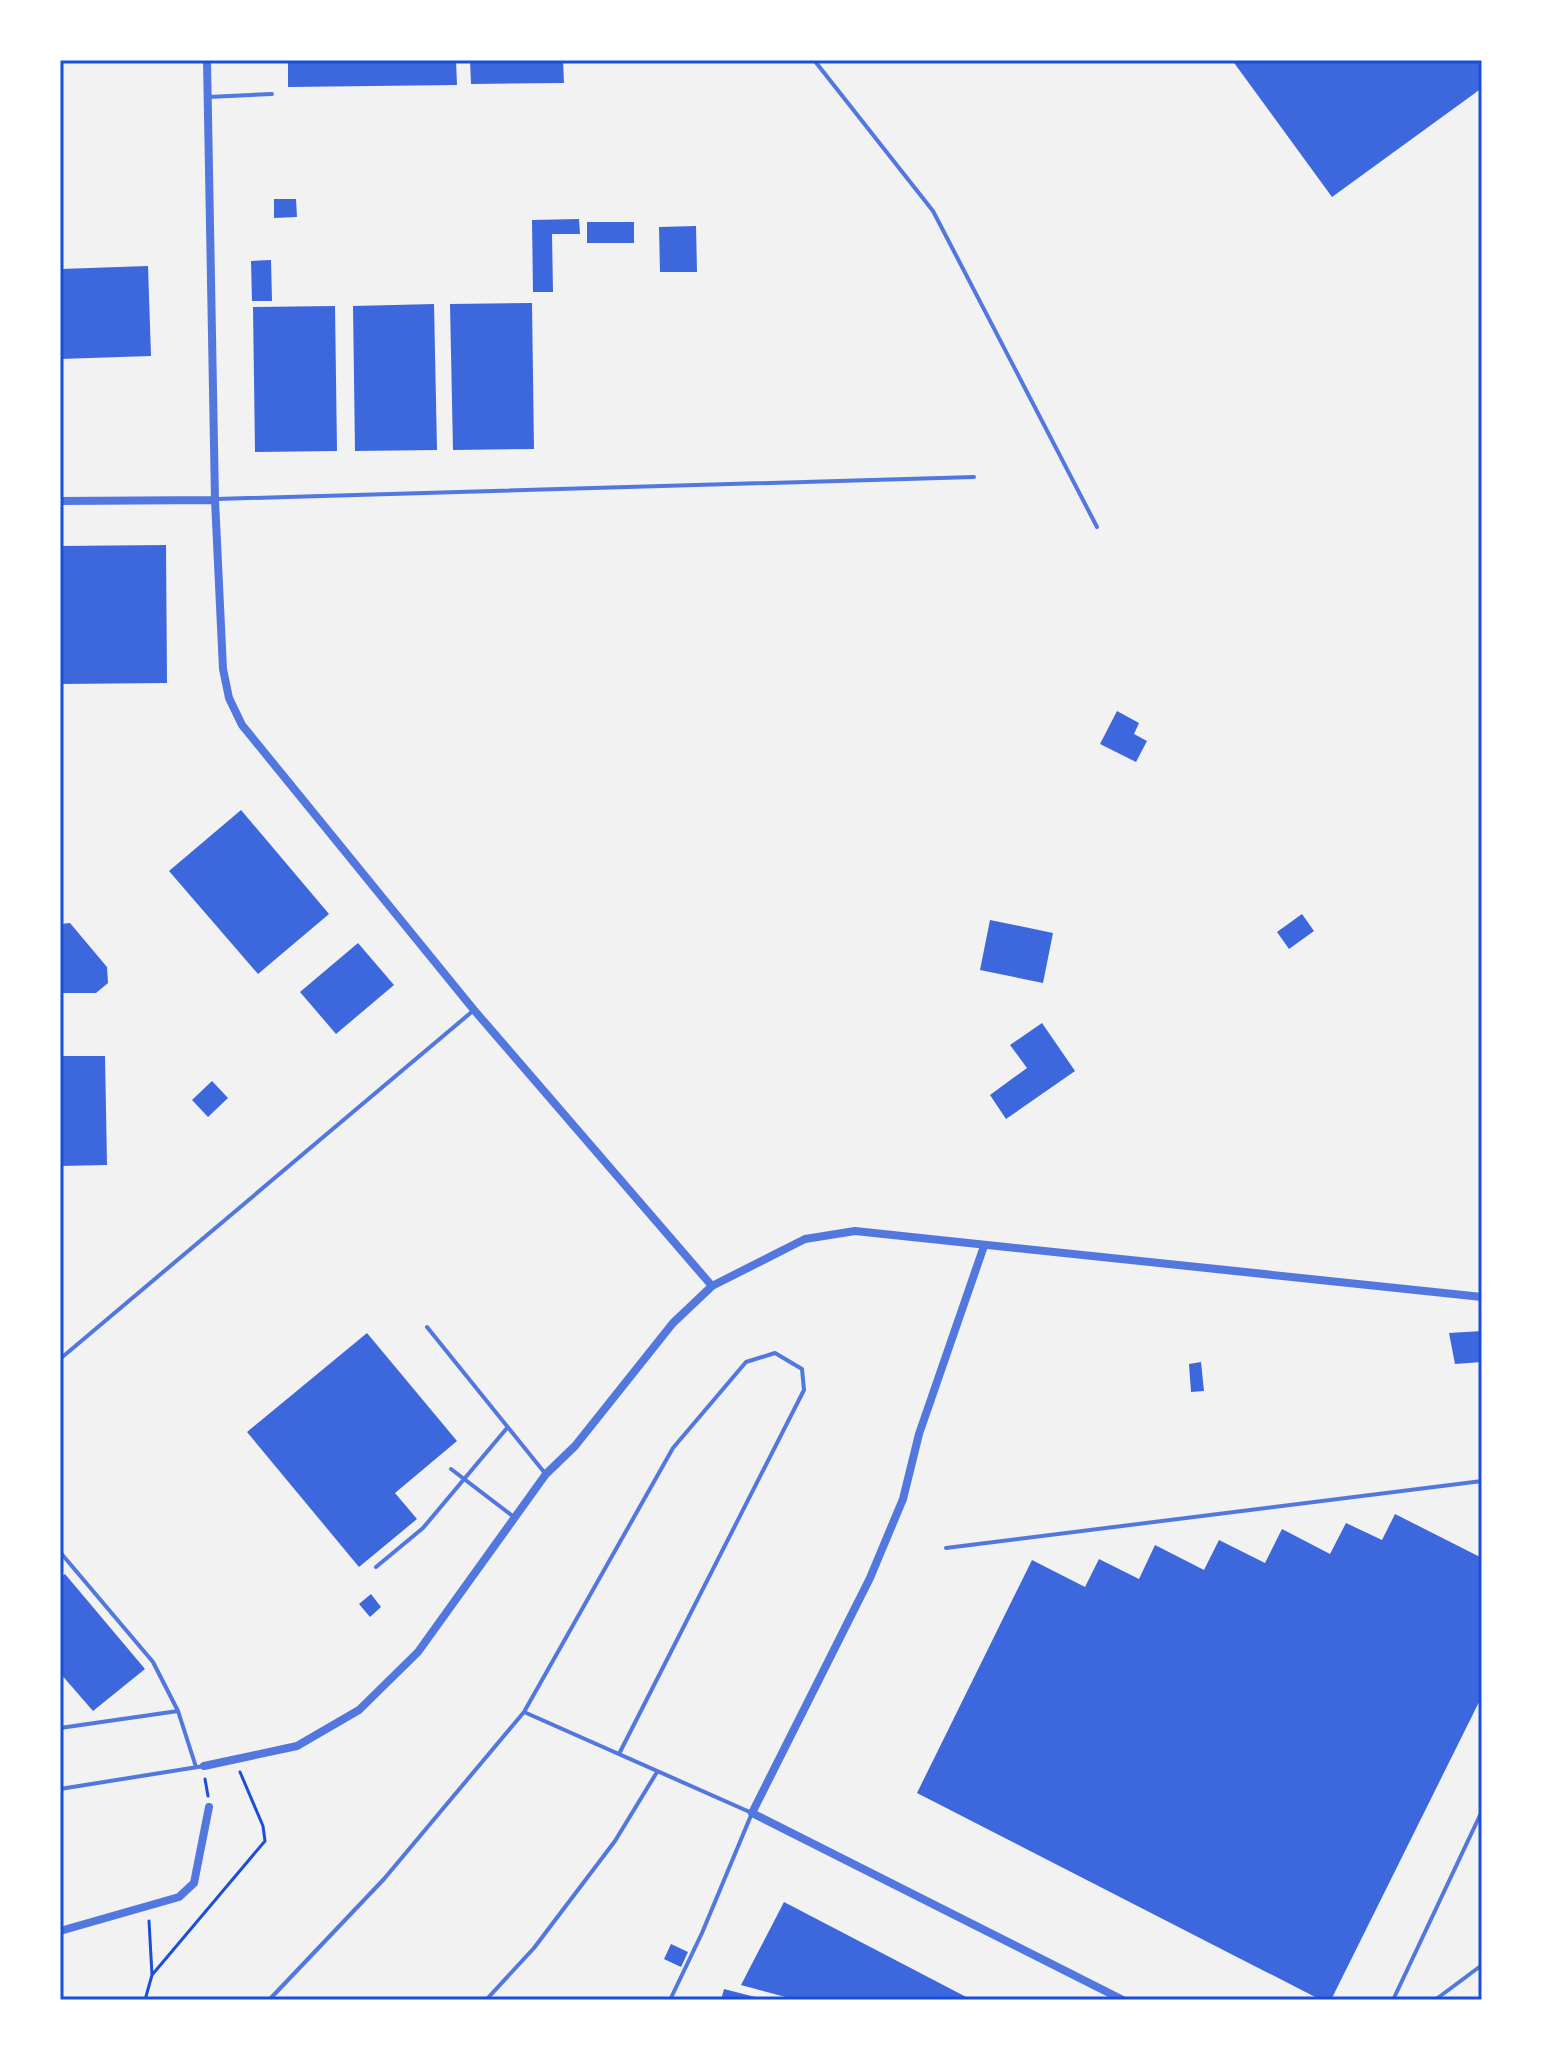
<svg xmlns="http://www.w3.org/2000/svg" width="1542" height="2060" font-family="Barlow,sans-serif">
<style>
.building{fill:#3d67dc}
.lines{fill:none;stroke-linecap:round;stroke-linejoin:round}
.path{stroke:#1d4ed8;stroke-width:3}
.service{stroke:#5277de;stroke-width:4}
.minor{stroke:#5277de;stroke-width:8}
.neatline{fill:none;stroke:#1d4ed8;stroke-width:3}
</style>
<rect width="100%" height="100%" fill="#f2f2f2"/>
<path class="building" d="M 288,60 L 456,60 L 457,85 L 288,87 Z
M 470,60 L 563,60 L 564,83 L 471,84 Z
M 1232,60 L 1482,60 L 1482,88 L 1332,197 Z
M 274,199 L 296,199 L 297,217 L 274,218 Z
M 579,219 L 580,234 L 552,234 L 553,292 L 533,292 L 532,220 Z
M 587,222 L 634,222 L 634,243 L 587,243 Z
M 696,226 L 697,272 L 660,272 L 659,227 Z
M 271,260 L 272,301 L 252,301 L 251,261 Z
M 148,266 L 151,356 L 60,359 L 60,269 Z
M 532,303 L 534,449 L 453,450 L 450,304 Z
M 434,304 L 437,450 L 355,451 L 353,306 Z
M 335,306 L 337,451 L 255,452 L 253,307 Z
M 166,545 L 167,683 L 60,684 L 60,546 Z
M 1117,711 L 1139,723 L 1134,734 L 1147,741 L 1136,762 L 1100,744 Z
M 241,810 L 329,914 L 258,974 L 169,871 Z
M 1302,914 L 1314,931 L 1289,949 L 1277,932 Z
M 990,920 L 1053,933 L 1043,983 L 980,970 Z
M 70,923 L 107,967 L 108,983 L 96,993 L 60,993 L 60,924 Z
M 358,943 L 394,985 L 336,1034 L 300,992 Z
M 1042,1023 L 1075,1071 L 1006,1119 L 990,1095 L 1027,1068 L 1010,1045 Z
M 60,1056 L 105,1056 L 107,1165 L 60,1166 Z
M 212,1081 L 228,1098 L 208,1117 L 192,1100 Z
M 1482,1331 L 1482,1362 L 1455,1364 L 1449,1333 Z
M 367,1333 L 457,1441 L 395,1493 L 417,1519 L 359,1567 L 247,1432 Z
M 1201,1362 L 1204,1391 L 1191,1392 L 1189,1364 Z
M 1395,1514 L 1482,1558 L 1482,1696 L 1331,2000 L 1321,2000 L 917,1793 L 1032,1560 L 1085,1587 L 1099,1559 L 1139,1579 L 1155,1545 L 1204,1570 L 1219,1540 L 1265,1563 L 1282,1529 L 1330,1554 L 1346,1523 L 1382,1540 Z
M 65,1574 L 145,1669 L 93,1711 L 60,1673 L 60,1578 Z
M 371,1594 L 381,1607 L 370,1617 L 359,1604 Z
M 784,1902 L 972,2000 L 797,2000 L 741,1985 Z
M 671,1944 L 688,1952 L 681,1967 L 664,1959 Z
M 724,1989 L 763,1999 L 763,2000 L 721,2000 Z"/>
<g class="lines">
<path class="path" d="M 205,1779 L 208,1796
M 152,1975 L 265,1841 L 263,1826 L 240,1772
M 145,2000 L 152,1975 L 149,1921"/>
<path class="service" d="M 814,60 L 933,211 L 1097,527
M 208,97 L 272,94
M 217,499 L 974,477
M 427,1327 L 544,1472
M 60,1359 L 474,1010
M 451,1469 L 514,1517
M 946,1548 L 1482,1481
M 60,1552 L 153,1662 L 178,1711
M 376,1567 L 423,1528 L 507,1428
M 524,1712 L 673,1448 L 746,1362 L 775,1353 L 802,1369 L 804,1390 L 619,1754
M 60,1728 L 178,1711 L 196,1767
M 60,1789 L 204,1766
M 269,2000 L 384,1879 L 524,1712 L 752,1813 L 702,1933 L 670,2000
M 486,2000 L 534,1948 L 615,1841 L 657,1772
M 1393,2000 L 1482,1811
M 1435,2000 L 1482,1965"/>
<path class="minor" d="M 207,60 L 215,500 L 223,669 L 229,698 L 242,725 L 474,1010 L 712,1286
M 60,501 L 215,500
M 984,1246 L 919,1434 L 903,1499 L 870,1578 L 752,1813 L 1123,2000
M 204,1766 L 297,1746 L 359,1710 L 418,1652 L 546,1474 L 575,1446 L 673,1323 L 712,1286 L 805,1239 L 855,1231 L 1482,1297
M 60,1931 L 179,1897 L 194,1883 L 209,1807"/>
</g>
<rect width="1542" height="2060" fill="none" stroke="#ffffff" stroke-width="124"/>
<rect x="62" y="62" width="1418" height="1936" class="neatline"/>
</svg>
